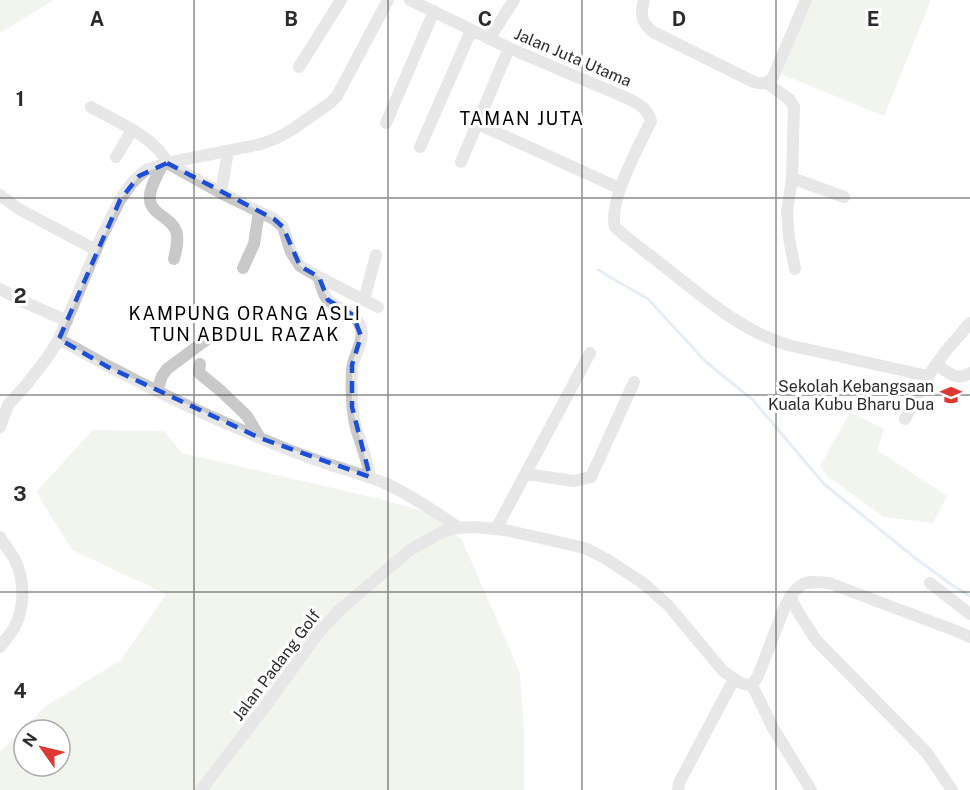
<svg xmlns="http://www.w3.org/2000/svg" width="970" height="790" font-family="'Public Sans',sans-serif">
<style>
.green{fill:#e0e9d9;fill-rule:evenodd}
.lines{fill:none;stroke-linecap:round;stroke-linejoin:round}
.stream{stroke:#c6d8e9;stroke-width:3}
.minor{stroke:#c9c9c9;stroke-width:12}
.marked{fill:none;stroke:#1d4ed8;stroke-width:4.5;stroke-dasharray:12 8;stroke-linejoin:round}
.grid{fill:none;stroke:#2c2c2c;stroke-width:1.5;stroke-opacity:0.55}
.labels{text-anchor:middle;stroke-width:6;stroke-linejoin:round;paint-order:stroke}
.street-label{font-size:16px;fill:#2c2c2c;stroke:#fff}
.poi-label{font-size:16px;fill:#2c2c2c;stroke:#fff;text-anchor:end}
.neighbourhood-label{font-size:18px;letter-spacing:1.5px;fill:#000;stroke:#fff}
.grid-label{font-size:20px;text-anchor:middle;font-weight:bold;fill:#2c2c2c;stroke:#fff;stroke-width:6;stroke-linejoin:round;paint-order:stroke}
</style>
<rect width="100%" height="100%" fill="#fff"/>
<path class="green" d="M 0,0 L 54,0 L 0,33 Z
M 811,0 L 931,0 L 884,116 L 781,74 Z
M 850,412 L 884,429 L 877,450 L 947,496 L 933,523 L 884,517 L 827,476 L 820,466 Z
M 93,430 L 164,431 L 182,453 L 380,499 L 427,512 L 462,540 L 520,673 L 524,729 L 524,790 L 0,790 L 0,752 L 46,706 L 121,660 L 166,594 L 72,550 L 36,492 ZM 24,730 L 60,730 L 60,766 L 24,766 Z"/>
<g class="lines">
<path class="stream" d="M 598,270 L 648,299 L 706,362 L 753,400 L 824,484 L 915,558 L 952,585 L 970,596"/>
<path class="minor" d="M 410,0 L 509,48 L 629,99 C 639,104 648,109 651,121 C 639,146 608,201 615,227 C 632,243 652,256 670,271 C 707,300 742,331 788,345 L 928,376
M 644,0 C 640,15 641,22 653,32 L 754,82 C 762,84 767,85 773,77 L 806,0
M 489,39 L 514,0
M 299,67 L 341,0
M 767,83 L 789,99 L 794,107 L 792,178 L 787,213 L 789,238 L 795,269
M 91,107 C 115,121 156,137 167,163 L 261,144 L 277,138 L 293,129 L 330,103 L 337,96 L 388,0
M 386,123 L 434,11
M 478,124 L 619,188
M 420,147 L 471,31
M 116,157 L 132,130
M 461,162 L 509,48
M 162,165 C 158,175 148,189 150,200 C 151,214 172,218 176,231 C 179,240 176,250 174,259
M 792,178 L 844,197
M 221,193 L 228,151
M 0,195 L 19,209 L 96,250
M 243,268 L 254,244 L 259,212
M 319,277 L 378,307
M 0,289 L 22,301 L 67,321
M 364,300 L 376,255
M 59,339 C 127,378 199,413 272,443 C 291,451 309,458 328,464 C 349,471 369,476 389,485 C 414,497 436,512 459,528
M 200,364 L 199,373 L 221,391 L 247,416 L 260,438
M 936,364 C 947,372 957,382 970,373
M 157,391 L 162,376 L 167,369 L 206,340
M 905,419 L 928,376 L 945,352 L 970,323
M 0,427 L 8,405 L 26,385 L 47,358 L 59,339 L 101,238 L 120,200 L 131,184 L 139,176 L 146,170 L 167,163 L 221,193 L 274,219 L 283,227 L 291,252 L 300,266 L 319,277 C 321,285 322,293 327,299 C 337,310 356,311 361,328 C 365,341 353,356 352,369 C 351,389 351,409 356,428 C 361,445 368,461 370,477
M 526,474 L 574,481 L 591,477 L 634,382
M 496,529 L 590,353
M 0,537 C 4,545 11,552 15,560 C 25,580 25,608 14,628 C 10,635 4,641 0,647
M 930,583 L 970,614
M 790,596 L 798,612 L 816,640 L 927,753 L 952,790
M 752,685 L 758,676 L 785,606 C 798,583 802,580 829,583 L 959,632 L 970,637
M 752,685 L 773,728 L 811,790
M 201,790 L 273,696 L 319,632 L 341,609 L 410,550 L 444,531 L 459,528 L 475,527 L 505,530 L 585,548 L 608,560 L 643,583 L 668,605 L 723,671 C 732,677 741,686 752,685
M 678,790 L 679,783 L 734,679"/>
</g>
<path d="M0 0H970V790H0ZM 167,163 L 274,219 L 283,227 L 300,266 L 319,277 L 328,300 L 353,315 L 361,336 L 352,365 L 352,407 L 370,477 L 260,438 L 108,367 L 59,339 L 120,200 L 139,176 Z" fill="#fff" fill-opacity=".55" fill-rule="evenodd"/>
<path class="marked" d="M 167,163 L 274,219 L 283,227 L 300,266 L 319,277 L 328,300 L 353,315 L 361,336 L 352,365 L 352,407 L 370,477 L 260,438 L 108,367 L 59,339 L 120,200 L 139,176 Z"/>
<path class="grid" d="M 194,0 L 194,790M 388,0 L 388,790M 582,0 L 582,790M 776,0 L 776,790M 0,198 L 970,198M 0,395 L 970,395M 0,592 L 970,592"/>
<defs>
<symbol id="school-bare" viewBox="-9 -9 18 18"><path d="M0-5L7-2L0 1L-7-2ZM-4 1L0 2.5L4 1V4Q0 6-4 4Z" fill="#de3833" stroke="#fff" stroke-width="2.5" paint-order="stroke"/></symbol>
</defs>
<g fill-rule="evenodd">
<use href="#school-bare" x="936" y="380" width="30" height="30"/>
</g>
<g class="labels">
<g class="street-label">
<text transform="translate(573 57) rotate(23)" y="6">Jalan Juta Utama</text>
<text transform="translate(276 665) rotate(-53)" y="6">Jalan Padang Golf</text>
</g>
<g class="poi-label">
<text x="934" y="392">Sekolah Kebangsaan<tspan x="934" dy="18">Kuala Kubu Bharu Dua</tspan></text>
</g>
<g class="neighbourhood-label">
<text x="522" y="125">TAMAN JUTA</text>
<text x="245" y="320">KAMPUNG ORANG ASLI<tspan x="245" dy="21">TUN ABDUL RAZAK</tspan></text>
</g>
</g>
<g class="grid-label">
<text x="97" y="26">A</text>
<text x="291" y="26">B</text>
<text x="485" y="26">C</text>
<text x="679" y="26">D</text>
<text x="873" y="26">E</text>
<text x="20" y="106">1</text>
<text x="20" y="303">2</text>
<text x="20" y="501">3</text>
<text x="20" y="698">4</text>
</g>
<g transform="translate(42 748) rotate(304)"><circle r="28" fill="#ffffff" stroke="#ababab" stroke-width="1.5"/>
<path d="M0-4.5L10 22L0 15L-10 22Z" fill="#de3833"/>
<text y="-9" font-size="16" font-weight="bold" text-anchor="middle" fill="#2c2c2c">N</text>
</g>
</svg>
